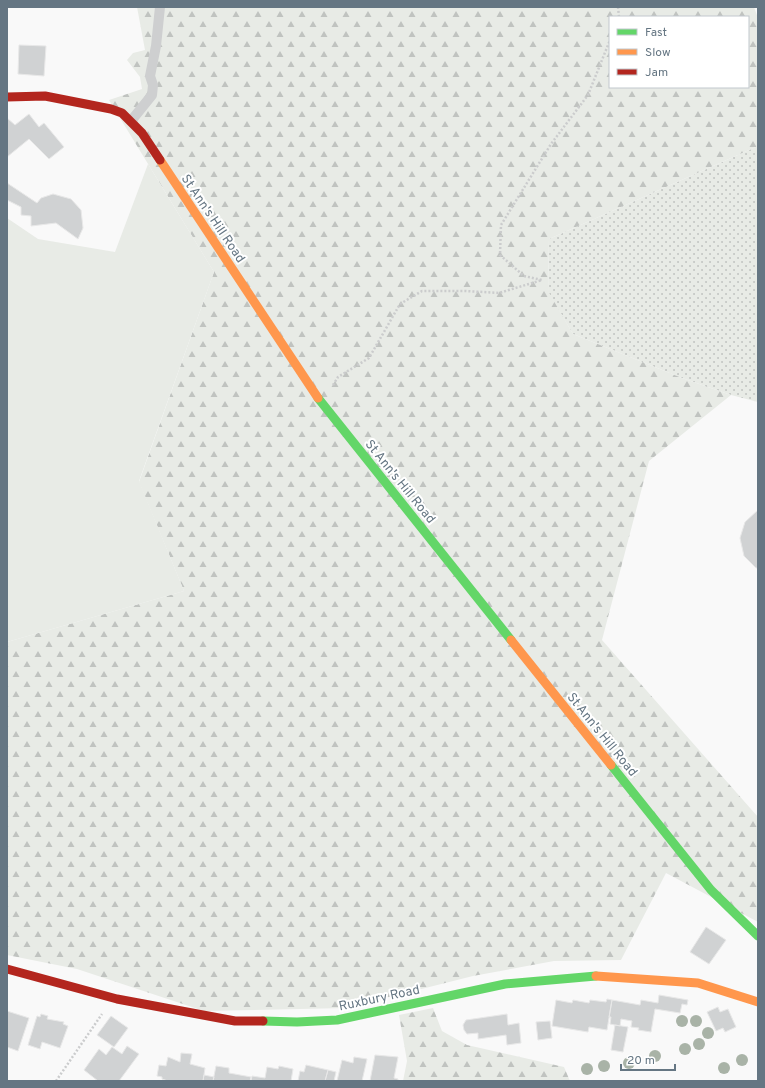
<svg xmlns="http://www.w3.org/2000/svg" width="765" height="1088" font-family="Overpass,sans-serif">
<style>
.grass{fill:url(#grass-dots)}
.forest{fill:url(#forest-firs);fill-rule:evenodd}
.garden{fill:#e8ebe6}
.building{fill:#d0d2d3;stroke:#e8e8e8}
.lines{fill:none;stroke-linecap:round;stroke-linejoin:round}
.path{stroke:#cbcccd;stroke-width:2.5;stroke-dasharray:2 2;stroke-linecap:butt}
.lane{stroke:#cecfd0;stroke-width:10}
.fast{stroke:#63d668;stroke-width:9}
.slow{stroke:#ff974d;stroke-width:9}
.jam{stroke:#b3261e;stroke-width:9}
.tree{fill:#a9b3a7}
.labels{text-anchor:middle;stroke-width:4;stroke-linejoin:round;paint-order:stroke}
.street-label{font-size:13px;fill:#657683;stroke:#fff}
</style>
<defs>
<pattern id="grass-dots" width="8" height="8" patternUnits="userSpaceOnUse"><rect width="8" height="8" fill="#e8ebe6"/><path d="M2 2h.1M6 6h.1" fill="none" stroke="#c0c3c0" stroke-width="1.8" stroke-linecap="round"/></pattern>
<pattern id="forest-firs" width="22" height="20" patternUnits="userSpaceOnUse"><rect width="22" height="20" fill="#e8ebe6"/><path d="M5 1l3.5 6h-7zM16 11l3.5 6h-7z" fill="#c0c3c0"/></pattern>
</defs>
<rect width="100%" height="100%" fill="#f9f9f9"/>
<path class="grass" d="M 758,146 L 758,402 L 731,395 L 682,378 L 573,334 L 548,292 L 549,239 Z"/>
<path class="forest" d="M 137,7 L 754,7 L 758,18 L 758,146 L 549,239 L 548,291 L 573,334 L 682,378 L 731,395 L 649,461 L 602,640 L 758,817 L 758,922 L 666,873 L 621,960 L 554,961 L 473,976 L 346,1008 L 204,1011 L 77,969 L 7,955 L 7,642 L 184,591 L 139,482 L 214,272 L 109,100 L 142,89 L 140,77 L 127,60 L 133,53 L 145,50 ZM 610,17 L 748,17 L 748,87 L 610,87 Z
M 433,1008 L 442,1031 L 467,1045 L 564,1067 L 570,1081 L 403,1081 L 407,1061 L 399,1015 Z"/>
<path class="garden" d="M 148,164 L 214,272 L 139,481 L 184,591 L 7,642 L 7,218 L 38,239 L 115,252 Z"/>
<path class="building" d="M 19,45 L 46,46 L 44,76 L 18,74 Z
M 29,114 L 39,127 L 44,123 L 64,147 L 49,159 L 29,139 L 7,157 L 7,118 L 15,125 Z
M 7,183 L 37,203 L 41,198 L 53,194 L 71,199 L 81,210 L 83,228 L 78,239 L 56,223 L 31,226 L 31,216 L 21,215 L 21,207 L 7,200 Z
M 758,510 L 758,568 L 756,568 L 744,556 L 740,538 L 745,522 Z
M 706,927 L 726,940 L 709,964 L 690,952 Z
M 659,995 L 688,1000 L 687,1005 L 682,1004 L 680,1013 L 655,1009 L 651,1032 L 638,1030 L 639,1028 L 631,1027 L 632,1021 L 621,1019 L 620,1026 L 610,1024 L 611,1017 L 609,1017 L 612,1000 L 640,1005 L 641,1000 L 658,1003 Z
M 607,999 L 612,1000 L 607,1030 L 589,1027 L 588,1032 L 552,1026 L 556,1000 L 572,1003 L 573,1000 L 589,1003 L 590,1000 L 606,1002 Z
M 718,1007 L 720,1012 L 728,1009 L 736,1027 L 725,1032 L 723,1028 L 716,1031 L 707,1012 Z
M 7,1011 L 29,1018 L 18,1051 L 7,1047 Z
M 41,1014 L 48,1016 L 47,1019 L 64,1022 L 63,1024 L 68,1026 L 60,1048 L 42,1042 L 40,1049 L 28,1045 L 37,1016 L 40,1017 Z
M 507,1014 L 508,1025 L 519,1023 L 521,1043 L 507,1045 L 506,1035 L 478,1039 L 478,1033 L 467,1034 L 464,1030 L 463,1025 L 466,1020 Z
M 111,1016 L 128,1028 L 114,1047 L 97,1035 Z
M 550,1021 L 552,1038 L 538,1040 L 536,1022 Z
M 615,1025 L 628,1027 L 623,1052 L 611,1050 Z
M 127,1046 L 139,1054 L 119,1081 L 98,1081 L 84,1070 L 99,1049 L 106,1055 L 112,1047 L 122,1054 Z
M 181,1053 L 192,1054 L 190,1064 L 205,1068 L 203,1081 L 168,1081 L 162,1079 L 162,1077 L 157,1076 L 159,1065 L 166,1066 L 168,1057 L 180,1062 Z
M 375,1055 L 398,1057 L 394,1078 L 398,1079 L 398,1081 L 370,1081 Z
M 354,1057 L 367,1059 L 362,1081 L 337,1081 L 342,1060 L 353,1063 Z
M 306,1065 L 328,1070 L 325,1081 L 298,1081 L 300,1071 L 304,1072 Z
M 216,1066 L 229,1068 L 229,1073 L 251,1077 L 250,1081 L 213,1081 Z
M 279,1066 L 293,1069 L 291,1081 L 251,1081 L 252,1076 L 265,1078 L 267,1067 L 278,1069 Z
M 328,1070 L 336,1072 L 334,1081 L 325,1081 Z
M 204,1075 L 214,1077 L 213,1081 L 203,1081 Z"/>
<g class="lines">
<path class="path" d="M 618,7 L 619,17
M 333,385 L 338,377 L 369,358 L 400,304 L 422,291 L 466,291 L 499,293 L 542,280 L 524,276 L 500,255 L 501,225 L 551,144 L 588,95 L 610,40
M 56,1081 L 102,1014"/>
<path class="lane" d="M 131,121 L 152,95 L 153,85 L 150,76 L 156,46 L 160,7"/>
<path class="fast" d="M 318,398 L 511,640
M 611,765 L 711,890 L 758,936
M 263,1021 L 297,1022 L 337,1020 L 505,984 L 596,976"/>
<path class="slow" d="M 160,160 L 318,398
M 511,640 L 611,765
M 596,976 L 698,983 L 758,1002"/>
<path class="jam" d="M 7,97 L 45,96 L 111,109 L 122,113 L 142,133 L 160,160
M 7,969 L 117,999 L 235,1021 L 263,1021"/>
</g>
<g class="tree">
<circle cx="682" cy="1021" r="6"/>
<circle cx="696" cy="1021" r="6"/>
<circle cx="708" cy="1033" r="6"/>
<circle cx="699" cy="1044" r="6"/>
<circle cx="685" cy="1049" r="6"/>
<circle cx="655" cy="1056" r="6"/>
<circle cx="742" cy="1060" r="6"/>
<circle cx="629" cy="1063" r="6"/>
<circle cx="604" cy="1066" r="6"/>
<circle cx="724" cy="1068" r="6"/>
<circle cx="587" cy="1069" r="6"/>
</g>
<g class="labels">
<g class="street-label">
<text transform="translate(214 218) rotate(56)" y="5">St Ann's Hill Road</text>
<text transform="translate(401 481) rotate(51)" y="5">St Ann's Hill Road</text>
<text transform="translate(603 734) rotate(51)" y="5">St Ann's Hill Road</text>
<text transform="translate(379 997) rotate(-12)" y="5">Ruxbury Road</text>
</g>
</g>
<rect width="765" height="1088" fill="none" stroke="#657683" stroke-width="16"/>
<rect x="609" y="16" width="140" height="72" fill="#ffffff" stroke="#c1c8cd"/>
<rect x="617" y="29" width="20" height="6" fill="#63d668" stroke="#c1c8cd"/>
<text x="645" y="36" font-size="12" fill="#657683">Fast</text>
<rect x="617" y="49" width="20" height="6" fill="#ff974d" stroke="#c1c8cd"/>
<text x="645" y="56" font-size="12" fill="#657683">Slow</text>
<rect x="617" y="69" width="20" height="6" fill="#b3261e" stroke="#c1c8cd"/>
<text x="645" y="76" font-size="12" fill="#657683">Jam</text>
<path d="M621 1064v6h54v-6" fill="none" stroke="#657683" stroke-width="2"/>
<text x="627" y="1064" font-size="12" fill="#657683" stroke="#ffffff" stroke-width="3" paint-order="stroke">20 m</text>
</svg>
